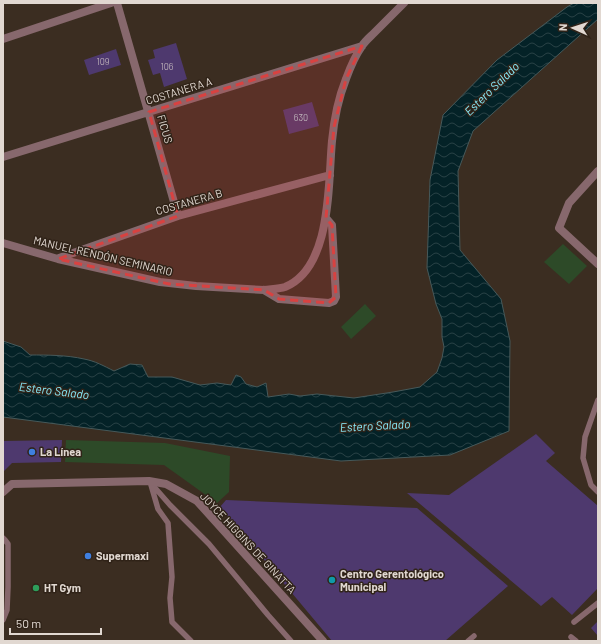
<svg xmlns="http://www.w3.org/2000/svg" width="601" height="644" font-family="Barlow,sans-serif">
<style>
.green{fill:#2d4a28}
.water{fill:url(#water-waves);stroke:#46595a}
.building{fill:#4e396e}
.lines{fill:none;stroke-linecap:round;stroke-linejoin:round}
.service{stroke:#87686d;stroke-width:5.5}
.minor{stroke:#87686d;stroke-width:8}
.tertiary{stroke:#87686d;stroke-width:8}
.marked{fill:#d84241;fill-opacity:0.2;stroke:#d84241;stroke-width:3;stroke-dasharray:8 5;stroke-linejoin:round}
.shop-dot{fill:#3f7fe0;stroke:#302318;stroke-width:1.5}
.culture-dot{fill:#0f9aa8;stroke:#302318;stroke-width:1.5}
.leisure-dot{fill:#2e9e5b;stroke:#302318;stroke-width:1.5}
.labels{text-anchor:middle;stroke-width:3;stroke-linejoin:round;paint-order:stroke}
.number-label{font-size:9px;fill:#bcb0b8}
.street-label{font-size:11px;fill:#e1d8d1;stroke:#302318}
.poi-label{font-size:11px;font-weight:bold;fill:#e1d8d1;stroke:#302318;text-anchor:start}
.water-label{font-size:12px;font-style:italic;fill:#87eafa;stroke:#302318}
</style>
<defs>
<pattern id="water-waves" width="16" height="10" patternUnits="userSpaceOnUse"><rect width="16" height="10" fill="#042227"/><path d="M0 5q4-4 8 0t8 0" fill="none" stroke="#284145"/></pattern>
</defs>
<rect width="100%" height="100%" fill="#3b2d21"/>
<path class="green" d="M 563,244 L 587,266 L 569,284 L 544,262 Z
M 365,304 L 376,316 L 351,339 L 341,327 Z
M 66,440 L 165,443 L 230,456 L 229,492 L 217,503 L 164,465 L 65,462 Z"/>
<path class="water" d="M 574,3 L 598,3 L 598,19 L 473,131 L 458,171 L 460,250 L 501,299 L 510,341 L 509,431 L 450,455 L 341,461 L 3,417 L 3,341 L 21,347 L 30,355 C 47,355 67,355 84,359 C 95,361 104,366 114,371 L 130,364 L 142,365 L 148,377 L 172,377 L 200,385 L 217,383 L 231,385 L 236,375 L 241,377 L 246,384 L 257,387 L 266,383 L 268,397 L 289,394 L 300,396 L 317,394 L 354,398 L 393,392 L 420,387 L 437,372 L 442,358 L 444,347 L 442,337 L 442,319 L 436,304 L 427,268 L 430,180 L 443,115 L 497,60 L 567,7 Z"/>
<path class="building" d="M 176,43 L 187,79 L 164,87 L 160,73 L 153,75 L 148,60 L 155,58 L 153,50 Z
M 116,49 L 121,65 L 89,75 L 84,60 Z
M 312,102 L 319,126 L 289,134 L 283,110 Z
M 536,434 L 555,453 L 546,461 L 598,506 L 598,588 L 572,615 L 552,597 L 541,606 L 407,493 L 449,495 Z
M 62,440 L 61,462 L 12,463 L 3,472 L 3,441 Z
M 226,500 L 417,508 L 508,586 L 445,641 L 332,641 L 220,507 Z
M 598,621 L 598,636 L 591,628 Z"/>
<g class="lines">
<path class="service" d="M 598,400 L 585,437 L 583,458 L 591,485 L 598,492
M 149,481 L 170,505 L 209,544 L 268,615 L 291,641
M 151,485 L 158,509 L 168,523 L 172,577 L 170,598 L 172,622 L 191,641
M 3,538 L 5,540 L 8,544 L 8,587 L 7,610 L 3,620
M 574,622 L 598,603
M 571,637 L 576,641
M 468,641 L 474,636"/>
<path class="minor" d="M 117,3 L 178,216
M 3,39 L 111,3
M 3,157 L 362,46
M 598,171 L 569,203 L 559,228 L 598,264
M 3,243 L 58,259 L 160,282 L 196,286 L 264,290 C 271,289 279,289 285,287 C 332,268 328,183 332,141 C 334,120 338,99 346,79 C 350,68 355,56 362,46 C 365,41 370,37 374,33 C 384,23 394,13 404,3
M 59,258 L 178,216 L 330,175
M 264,290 L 279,299 L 329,303 L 334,301 L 336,297 L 332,225 L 326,218"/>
<path class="tertiary" d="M 3,492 L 12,484 L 149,481 L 166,484 L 197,501 L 323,641"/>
</g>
<path class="marked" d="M 362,46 L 346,79 L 334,127 L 326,218 L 332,225 L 336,297 L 329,303 L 279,299 L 264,290 L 169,284 L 58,259 L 178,216 L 149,112 Z"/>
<g class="shop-dot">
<circle cx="32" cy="452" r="4"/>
<circle cx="88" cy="556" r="4"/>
</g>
<circle class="culture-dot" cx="332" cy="580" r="4"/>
<circle class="leisure-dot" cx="36" cy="588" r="4"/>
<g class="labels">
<g class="number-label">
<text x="103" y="65">109</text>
<text x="167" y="70">106</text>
<text x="301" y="121">630</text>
</g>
<g class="street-label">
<text transform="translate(179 91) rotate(-17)" y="4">COSTANERA A</text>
<text transform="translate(165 129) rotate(74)" y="4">FICUS</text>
<text transform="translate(189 202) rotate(-16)" y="4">COSTANERA B</text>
<text transform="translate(103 256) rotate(13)" y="4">MANUEL RENDÓN SEMINARIO</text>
<text transform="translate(248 543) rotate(47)" y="4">JOYCE HIGGINS DE GINATTA</text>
</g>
<g class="poi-label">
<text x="40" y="456">La Línea</text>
<text x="96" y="560">Supermaxi</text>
<text x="340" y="578">Centro Gerentológico<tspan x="340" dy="13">Municipal</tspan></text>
<text x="44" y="592">HT Gym</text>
</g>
<g class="water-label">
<text transform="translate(492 89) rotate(-44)" y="4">Estero Salado</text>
<text transform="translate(54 391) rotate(7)" y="4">Estero Salado</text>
<text transform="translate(375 426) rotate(-3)" y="4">Estero Salado</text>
</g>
</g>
<rect width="601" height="644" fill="none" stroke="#e1d8d1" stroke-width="8"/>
<g transform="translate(573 28) rotate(273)" stroke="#302318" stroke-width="3" paint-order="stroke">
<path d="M0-3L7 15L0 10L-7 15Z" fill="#e1d8d1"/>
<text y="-6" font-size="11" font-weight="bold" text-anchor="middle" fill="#e1d8d1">N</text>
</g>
<path d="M10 628v6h91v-6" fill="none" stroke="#e1d8d1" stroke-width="2"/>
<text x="16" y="628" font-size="12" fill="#e1d8d1" stroke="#302318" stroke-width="3" paint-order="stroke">50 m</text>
</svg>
